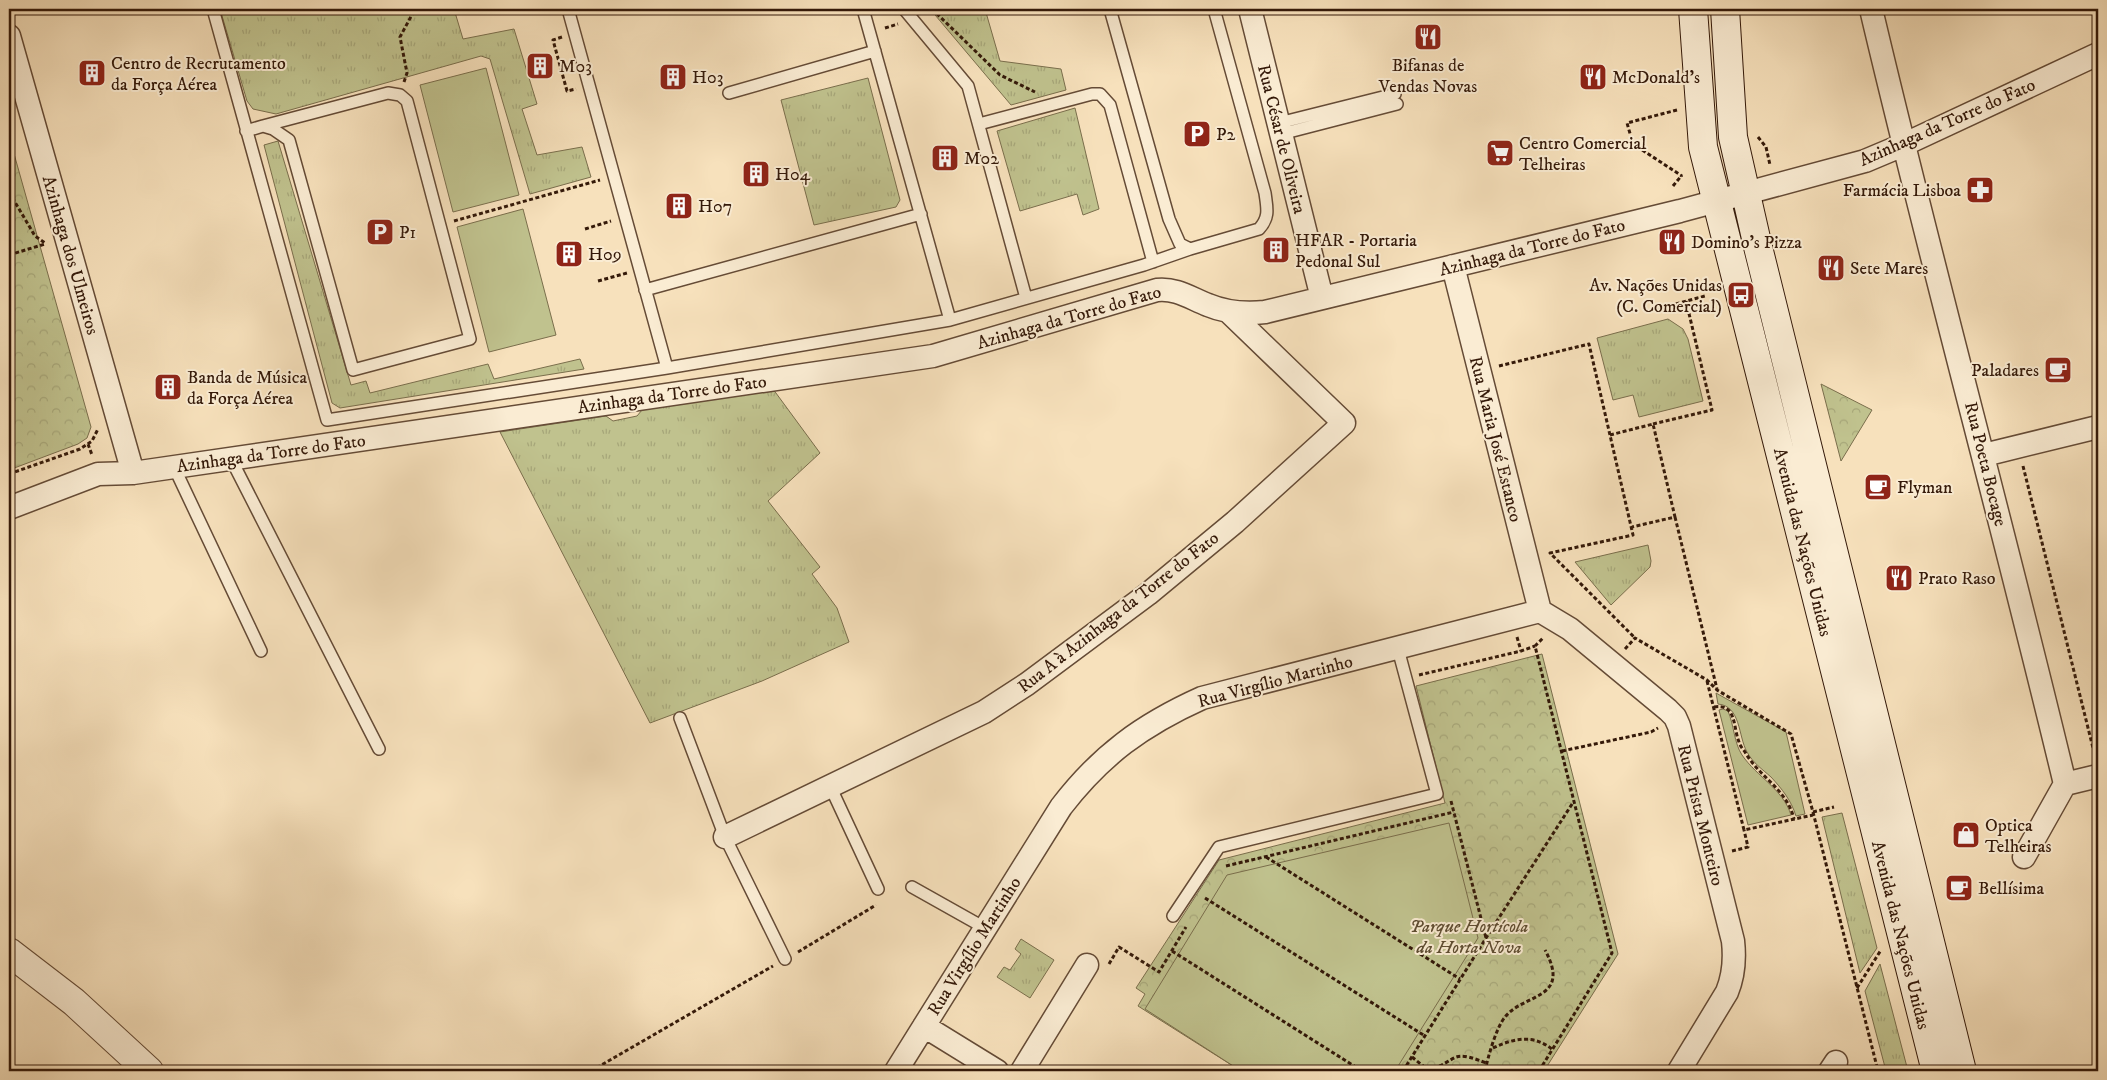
<svg xmlns="http://www.w3.org/2000/svg" width="2107" height="1080" font-family="'IM FELL DW Pica',serif">
<style>
.grass{fill:url(#grass-tufts);stroke:#7a6e4c}
.park{fill:url(#park-crowns);stroke:#7a6e4c}
.garden{fill:#c0c28e;stroke:#7a6e4c}
.lines{fill:none;stroke-linecap:round;stroke-linejoin:round}
.service-casing{stroke:#654b36;stroke-width:14}
.minor-casing{stroke:#654b36;stroke-width:25}
.tertiary-casing{stroke:#654b36;stroke-width:30}
.secondary-casing{stroke:#341909;stroke-width:30}
.path{stroke:#341909;stroke-width:3;stroke-dasharray:4 2.5;stroke-linecap:butt}
.service{stroke:#faecd3;stroke-width:11}
.minor{stroke:#faecd3;stroke-width:22}
.tertiary{stroke:#faecd3;stroke-width:28}
.secondary{stroke:#faecd3;stroke-width:28}
.labels{text-anchor:middle;stroke-width:4;stroke-linejoin:round;paint-order:stroke}
.poi-label{font-size:18px;fill:#341909;stroke:#faecd3;text-anchor:start}
.street-label{font-size:18px;fill:#341909;stroke:#faecd3}
.park-label{font-size:18px;font-style:italic;fill:#5e4c31;stroke:#faecd3}
</style>
<defs>
<pattern id="grass-tufts" width="24" height="20" patternUnits="userSpaceOnUse" patternTransform="scale(1.25)"><rect width="24" height="20" fill="#c0c28e"/><path d="M3 7l-1-3M5 7V3M7 7l1-3M15 17l-1-3M17 17v-4M19 17l1-3" fill="none" stroke="#a6a679"/></pattern>
<pattern id="park-crowns" width="20" height="18" patternUnits="userSpaceOnUse" patternTransform="scale(1.25)"><rect width="20" height="18" fill="#c0c28e"/><path d="M2 6a3 3 0 1 1 6 0M12 15a3 3 0 1 1 6 0" fill="none" stroke="#a6a679"/></pattern>
</defs>
<rect width="100%" height="100%" fill="#f7e1bc"/>
<filter id="stains"><feTurbulence type="fractalNoise" baseFrequency=".004" numOctaves="4"/><feColorMatrix values="0 0 0 0 .2 0 0 0 0 .09 0 0 0 0 .02 0 0 0 .5 -.17"/></filter>
<radialGradient id="worn" r=".72"><stop offset=".6" stop-color="#630" stop-opacity="0"/><stop offset="1" stop-color="#630" stop-opacity=".3"/></radialGradient>
<path class="grass" d="M 220,9 L 454,9 L 463,39 L 514,29 L 537,104 L 522,109 L 537,155 L 582,147 L 591,177 L 530,194 L 490,59 L 481,56 L 276,114 L 253,109 L 247,101 Z
M 930,9 L 985,9 L 1000,61 L 1061,69 L 1066,90 L 1011,105 Z
M 868,78 L 900,200 L 896,207 L 814,225 L 781,100 Z
M 1075,108 L 1099,209 L 1083,215 L 1077,194 L 1020,211 L 997,131 Z
M 278,141 L 351,385 L 366,381 L 370,393 L 488,364 L 494,379 L 580,359 L 584,369 L 340,408 L 332,403 L 264,145 Z
M 1668,319 L 1683,329 L 1688,339 L 1703,401 L 1639,417 L 1633,395 L 1613,400 L 1597,338 Z
M 773,389 L 820,453 L 768,501 L 820,567 L 812,574 L 837,608 L 849,642 L 762,681 L 650,723 L 500,432 L 606,416 L 613,421 L 637,416 L 642,410 Z
M 1648,545 L 1651,561 L 1650,567 L 1611,605 L 1575,562 Z
M 1842,813 L 1877,948 L 1860,973 L 1822,817 Z
M 1021,939 L 1054,960 L 1030,998 L 997,977 L 1004,967 L 1010,970 L 1021,954 L 1015,949 Z
M 1880,964 L 1908,1071 L 1886,1071 L 1865,991 Z"/>
<path class="park" d="M 9,136 L 91,427 L 87,438 L 78,444 L 9,470 Z
M 1821,384 L 1872,410 L 1841,461 Z
M 1542,654 L 1618,954 L 1544,1071 L 1241,1071 L 1138,1006 L 1145,994 L 1136,988 L 1219,860 L 1445,803 L 1416,686 Z"/>
<path class="garden" d="M 486,68 L 519,195 L 453,212 L 420,85 Z
M 523,209 L 556,335 L 489,352 L 457,227 Z
M 1716,693 L 1786,732 L 1805,814 L 1796,816 C 1791,800 1782,789 1771,777 C 1762,769 1753,763 1747,752 C 1738,736 1741,706 1718,704 Z
M 1723,709 L 1728,711 C 1734,725 1734,743 1742,755 C 1757,777 1783,789 1791,815 L 1748,825 L 1719,710 Z
M 1449,823 L 1478,938 L 1395,1071 L 1241,1071 L 1145,1009 L 1227,875 Z"/>
<g class="lines">
<defs>
<path id="service" d="M 213,9 L 327,420 L 667,368 L 950,320 L 1144,265 L 1190,249
M 568,9 L 667,368
M 863,9 L 950,320
M 904,9 L 968,86 L 1026,298
M 1110,9 L 1169,219 L 1180,244 L 1190,249 L 1259,229 C 1270,217 1267,208 1265,193 L 1214,9
M 729,93 L 875,51
M 1279,123 L 1395,94
M 979,124 L 1092,94 L 1100,94 L 1110,105 L 1153,262
M 246,131 L 263,126 L 388,93 L 400,95 L 407,101 L 470,339 L 353,370 L 289,140 L 273,129 L 263,126
M 1281,134 L 1397,104
M 645,290 L 921,214
M 231,459 L 379,749
M 174,467 L 261,651
M 680,718 L 725,837 L 785,959
M 830,786 L 878,889
M 912,887 L 985,928
M 1173,916 L 1219,847 L 1437,794 L 1398,649"/>
<path id="minor" d="M 1250,9 L 1322,298
M 1871,9 C 1932,268 2003,525 2065,784 L 2024,857
M 9,36 L 133,473
M 1453,266 L 1540,611
M 1984,455 L 2098,427
M 9,508 L 98,474 L 133,473 L 933,356 L 1157,290 C 1177,288 1190,298 1208,305 C 1227,313 1245,314 1265,312 L 1680,211 L 1865,161 L 1903,145 L 2098,54
M 1540,611 L 1570,629 L 1668,710 L 1675,717 L 1679,726 L 1733,941 C 1735,959 1734,975 1727,992 L 1679,1071
M 2065,784 L 2098,776
M 725,837 L 984,712 L 1027,684 L 1148,594 L 1235,522 L 1344,423 L 1229,312
M 924,1026 L 997,1071
M 896,1071 L 1061,807 C 1101,755 1142,725 1202,698 L 1540,611
M 1022,1071 L 1087,965
M 1830,1071 L 1836,1062"/>
<path id="tertiary" d="M 9,952 L 74,1002 L 149,1071"/>
<path id="secondary" d="M 1693,9 L 1703,147 L 1936,1071
M 1725,9 L 1733,137 L 1758,247 L 1962,1071"/>
</defs>
<use href="#service" class="service-casing"/>
<use href="#minor" class="minor-casing"/>
<use href="#tertiary" class="tertiary-casing"/>
<use href="#secondary" class="secondary-casing"/>
<path class="path" d="M 932,9 L 1000,75 L 1035,92
M 885,28 L 898,24
M 562,37 L 553,40 L 567,91 L 576,89
M 404,82 L 407,73 L 400,37 L 415,9
M 1677,110 L 1627,123 L 1633,144 L 1682,176
M 1758,137 L 1766,147 L 1770,165
M 1673,186 L 1682,175
M 9,192 L 35,236 L 45,243
M 454,221 L 600,180
M 585,229 L 611,221
M 9,255 L 45,244
M 598,281 L 627,273
M 1657,309 L 1705,296
M 1499,366 L 1589,344 L 1633,535 L 1550,553 L 1635,638
M 1653,424 L 1712,410 L 1686,301
M 1610,435 L 1653,424 L 1675,517 L 1632,527
M 88,444 L 92,455
M 2023,466 L 2095,756
M 9,474 L 80,449 L 92,441 L 98,429
M 1675,517 L 1717,689
M 1517,637 L 1521,651
M 1625,649 L 1635,638 L 1707,680 L 1717,690 L 1791,734 L 1813,812 L 1878,1071
M 1419,675 L 1521,651 L 1535,646
M 1707,681 L 1744,830 L 1813,815
M 1714,707 C 1737,703 1733,728 1739,742 C 1740,746 1743,749 1745,752 C 1759,777 1787,789 1794,819
M 1562,751 L 1651,732 L 1658,728
M 1451,801 L 1486,938
M 1813,812 L 1834,807
M 1732,851 L 1748,847 L 1744,830
M 1266,857 L 1460,979
M 1226,866 L 1454,812
M 1205,898 L 1425,1036
M 1172,951 L 1362,1071
M 798,952 L 876,905
M 1109,964 L 1119,947 L 1159,972 L 1186,927
M 1857,988 L 1881,950
M 1493,1048 C 1514,1038 1534,1034 1553,1050
M 1412,1057 L 1428,1070 C 1460,1061 1449,1048 1486,1063
M 591,1071 L 773,966
M 1403,1071 L 1486,938 L 1574,801
M 1485,1071 C 1488,1057 1496,1028 1505,1017 C 1524,993 1572,1000 1545,950
M 1539,1071 L 1612,953 L 1535,646 L 1543,638"/>
<use href="#service" class="service"/>
<use href="#minor" class="minor"/>
<use href="#tertiary" class="tertiary"/>
<use href="#secondary" class="secondary"/>
</g>
<defs>
<symbol id="restaurant-square" viewBox="-11 -11 22 22"><rect x="-9" y="-9" width="18" height="18" rx="4" fill="#8f2418" stroke="#faecd3"/><path d="M-5-6h1v4h1v-4h1v4h1v-4h1v5L-1.5 .5V6h-2V.5L-5-1ZM5-6V6H3V1.5H1.5Q1.5-4 5-6Z" fill="#fff"/></symbol>
<symbol id="building-square" viewBox="-11 -11 22 22"><rect x="-9" y="-9" width="18" height="18" rx="4" fill="#8f2418" stroke="#faecd3"/><path d="M-4-6H4V6H1V3H-1V6H-4ZM-2.5-4.3h1.7v1.8h-1.7ZM.8-4.3h1.7v1.8H.8ZM-2.5-1h1.7V.8h-1.7ZM.8-1h1.7V.8H.8Z" fill="#fff"/></symbol>
<symbol id="parking-square" viewBox="-11 -11 22 22"><rect x="-9" y="-9" width="18" height="18" rx="4" fill="#8f2418" stroke="#faecd3"/><path d="M-3.5-5.5H1a3.5 3.5 0 0 1 0 7H-1V5.5H-3.5ZM-1-3.4V-.6H.8a1.4 1.4 0 0 0 0-2.8Z" fill="#fff"/></symbol>
<symbol id="supermarket-square" viewBox="-11 -11 22 22"><rect x="-9" y="-9" width="18" height="18" rx="4" fill="#8f2418" stroke="#faecd3"/><path d="M-6-5.5h2.5l.6 2H6L4.5 2H-2.5L-4.4-4H-6ZM-1.5 3.2a1.3 1.3 0 1 0 .1 0ZM3 3.2a1.3 1.3 0 1 0 .1 0Z" fill="#fff"/></symbol>
<symbol id="pharmacy-square" viewBox="-11 -11 22 22"><rect x="-9" y="-9" width="18" height="18" rx="4" fill="#8f2418" stroke="#faecd3"/><path d="M-2-6h4v4h4v4h-4v4h-4v-4h-4v-4h4Z" fill="#fff"/></symbol>
<symbol id="bus-square" viewBox="-11 -11 22 22"><rect x="-9" y="-9" width="18" height="18" rx="4" fill="#8f2418" stroke="#faecd3"/><path d="M-5-6H5V4H4V6H2V4H-2V6H-4V4H-5ZM-3.5-4V0h7V-4ZM-3.5 1.2v1.5H-2V1.2ZM2 1.2v1.5H3.5V1.2Z" fill="#fff"/></symbol>
<symbol id="cafe-square" viewBox="-11 -11 22 22"><rect x="-9" y="-9" width="18" height="18" rx="4" fill="#8f2418" stroke="#faecd3"/><path d="M-5.5-4.5H6V0H3Q3 3.5 0 3.5H-2.5Q-5.5 3.5-5.5 0ZM3-3.2v2h1.7v-2ZM-6 4.5H4V6H-6Z" fill="#fff"/></symbol>
<symbol id="shop-square" viewBox="-11 -11 22 22"><rect x="-9" y="-9" width="18" height="18" rx="4" fill="#8f2418" stroke="#faecd3"/><path d="M-5-2.5h2.3a2.7 3.5 0 0 1 5.4 0H5L5.5 6h-11ZM-1.5-2.5h3a1.5 2.3 0 0 0-3 0Z" fill="#fff"/></symbol>
</defs>
<g fill-rule="evenodd">
<use href="#restaurant-square" x="1412" y="21" width="32" height="32"/>
<use href="#building-square" x="524" y="50" width="32" height="32"/>
<use href="#building-square" x="76" y="57" width="32" height="32"/>
<use href="#building-square" x="657" y="61" width="32" height="32"/>
<use href="#restaurant-square" x="1577" y="61" width="32" height="32"/>
<use href="#parking-square" x="1181" y="118" width="32" height="32"/>
<use href="#supermarket-square" x="1484" y="137" width="32" height="32"/>
<use href="#building-square" x="929" y="142" width="32" height="32"/>
<use href="#building-square" x="740" y="158" width="32" height="32"/>
<use href="#pharmacy-square" x="1964" y="174" width="32" height="32"/>
<use href="#building-square" x="663" y="190" width="32" height="32"/>
<use href="#parking-square" x="364" y="216" width="32" height="32"/>
<use href="#restaurant-square" x="1656" y="226" width="32" height="32"/>
<use href="#building-square" x="1260" y="234" width="32" height="32"/>
<use href="#building-square" x="553" y="238" width="32" height="32"/>
<use href="#restaurant-square" x="1815" y="252" width="32" height="32"/>
<use href="#bus-square" x="1725" y="279" width="32" height="32"/>
<use href="#cafe-square" x="2042" y="354" width="32" height="32"/>
<use href="#building-square" x="152" y="371" width="32" height="32"/>
<use href="#cafe-square" x="1862" y="471" width="32" height="32"/>
<use href="#restaurant-square" x="1883" y="562" width="32" height="32"/>
<use href="#shop-square" x="1950" y="819" width="32" height="32"/>
<use href="#cafe-square" x="1943" y="872" width="32" height="32"/>
</g>
<g class="labels">
<g class="poi-label">
<text x="111" y="69">Centro de Recrutamento<tspan x="111" dy="21">da Força Aérea</tspan></text>
<text x="1428" y="71" text-anchor="middle">Bifanas de<tspan x="1428" dy="21">Vendas Novas</tspan></text>
<text x="559" y="72">M03</text>
<text x="692" y="83">H03</text>
<text x="1612" y="83">McDonald's</text>
<text x="1216" y="140">P2</text>
<text x="1519" y="149">Centro Comercial<tspan x="1519" dy="21">Telheiras</tspan></text>
<text x="964" y="164">M02</text>
<text x="775" y="180">H04</text>
<text x="1961" y="196" text-anchor="end">Farmácia Lisboa</text>
<text x="698" y="212">H07</text>
<text x="399" y="238">P1</text>
<text x="1295" y="246">HFAR - Portaria<tspan x="1295" dy="21">Pedonal Sul</tspan></text>
<text x="1691" y="248">Domino's Pizza</text>
<text x="588" y="260">H09</text>
<text x="1850" y="274">Sete Mares</text>
<text x="1722" y="291" text-anchor="end">Av. Nações Unidas<tspan x="1722" dy="21">(C. Comercial)</tspan></text>
<text x="2039" y="376" text-anchor="end">Paladares</text>
<text x="187" y="383">Banda de Música<tspan x="187" dy="21">da Força Aérea</tspan></text>
<text x="1897" y="493">Flyman</text>
<text x="1918" y="584">Prato Raso</text>
<text x="1985" y="831">Optica<tspan x="1985" dy="21">Telheiras</tspan></text>
<text x="1978" y="894">Bellísima</text>
</g>
<g class="street-label">
<text transform="translate(1947 122) rotate(-24)" y="6">Azinhaga da Torre do Fato</text>
<text transform="translate(1282 139) rotate(76)" y="6">Rua César de Oliveira</text>
<text transform="translate(1532 247) rotate(-14)" y="6">Azinhaga da Torre do Fato</text>
<text transform="translate(71 255) rotate(74)" y="6">Azinhaga dos Ulmeiros</text>
<text transform="translate(1069 317) rotate(-16)" y="6">Azinhaga da Torre do Fato</text>
<text transform="translate(672 394) rotate(-8)" y="6">Azinhaga da Torre do Fato</text>
<text transform="translate(1496 439) rotate(76)" y="6">Rua Maria José Estanco</text>
<text transform="translate(271 453) rotate(-8)" y="6">Azinhaga da Torre do Fato</text>
<text transform="translate(1986 464) rotate(76)" y="6">Rua Poeta Bocage</text>
<text transform="translate(1803 542) rotate(76)" y="6">Avenida das Nações Unidas</text>
<text transform="translate(1118 612) rotate(-38)" y="6">Rua A à Azinhaga da Torre do Fato</text>
<text transform="translate(1275 681) rotate(-15)" y="6">Rua Virgílio Martinho</text>
<text transform="translate(1701 815) rotate(76)" y="6">Rua Prista Monteiro</text>
<text transform="translate(1901 935) rotate(76)" y="6">Avenida das Nações Unidas</text>
<text transform="translate(974 946) rotate(-58)" y="6">Rua Virgílio Martinho</text>
</g>
<g class="park-label">
<text x="1469" y="932">Parque Hortícola<tspan x="1469" dy="21">da Horta Nova</tspan></text>
</g>
</g>
<rect width="2107" height="1080" fill="none" stroke="#f7e1bc" stroke-width="30"/>
<rect x="10" y="10" width="2087" height="1060" fill="none" stroke="#341909" stroke-width="2.5"/>
<rect x="15" y="15" width="2077" height="1050" fill="none" stroke="#341909"/>
<rect width="100%" height="100%" filter="url(#stains)"/>
<rect width="100%" height="100%" fill="url(#worn)"/>
</svg>
